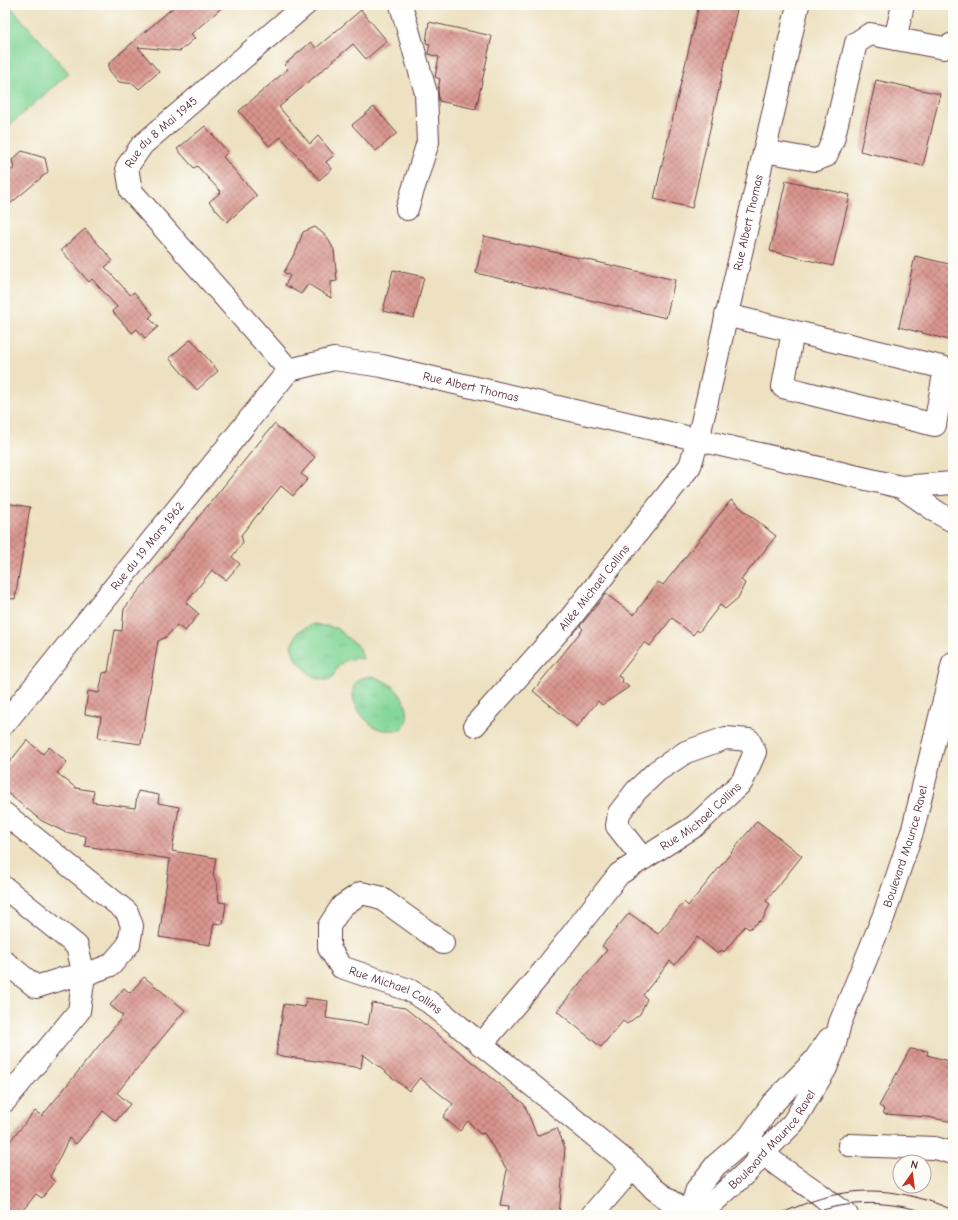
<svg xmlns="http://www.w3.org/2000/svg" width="958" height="1220" font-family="'Comic Neue',sans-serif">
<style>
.park{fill:url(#park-tufts);stroke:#687b62}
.pitch{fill:#85d799;stroke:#687b62}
.building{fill:url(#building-cross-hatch)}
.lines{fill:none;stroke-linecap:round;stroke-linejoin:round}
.minor-casing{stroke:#623c42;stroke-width:24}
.minor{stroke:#fff;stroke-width:22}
.tram{stroke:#4a1f2b;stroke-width:1}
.labels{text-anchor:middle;stroke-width:3.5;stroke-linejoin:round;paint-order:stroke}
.street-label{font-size:12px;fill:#4a1f2b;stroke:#fdfcf7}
</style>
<defs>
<pattern id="park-tufts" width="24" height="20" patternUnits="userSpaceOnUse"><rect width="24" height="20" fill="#85d799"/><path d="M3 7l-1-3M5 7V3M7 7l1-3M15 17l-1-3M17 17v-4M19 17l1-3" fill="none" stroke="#74b884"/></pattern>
<pattern id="building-cross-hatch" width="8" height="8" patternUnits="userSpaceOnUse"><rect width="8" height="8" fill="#d8948d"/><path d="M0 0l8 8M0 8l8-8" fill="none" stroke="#b17873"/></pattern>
</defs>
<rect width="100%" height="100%" fill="#fdfcf7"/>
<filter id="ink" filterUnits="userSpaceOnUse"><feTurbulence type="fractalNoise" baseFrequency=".025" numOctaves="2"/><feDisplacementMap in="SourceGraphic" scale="8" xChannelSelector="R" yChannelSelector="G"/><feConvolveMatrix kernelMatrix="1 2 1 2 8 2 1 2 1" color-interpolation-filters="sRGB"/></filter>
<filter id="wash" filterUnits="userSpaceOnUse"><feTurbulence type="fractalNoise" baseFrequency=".012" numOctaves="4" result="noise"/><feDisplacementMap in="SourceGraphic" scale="16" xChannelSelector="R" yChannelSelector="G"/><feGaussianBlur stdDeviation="0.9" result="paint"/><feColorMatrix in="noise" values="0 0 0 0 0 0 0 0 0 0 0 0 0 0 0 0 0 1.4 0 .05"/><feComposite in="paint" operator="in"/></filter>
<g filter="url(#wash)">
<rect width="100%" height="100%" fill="#ede1c1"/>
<path class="park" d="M 314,624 L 336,628 L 360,648 L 363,659 C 345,657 339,662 332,679 L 325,680 L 313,677 L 295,658 L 291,646 L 298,632 Z
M 372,676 C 379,679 386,681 392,686 C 405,697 414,716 401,730 C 394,730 385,731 379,729 C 363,723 341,692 360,679 C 363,677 368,677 372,676 Z"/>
<path class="pitch" d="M 5,5 L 9,5 L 69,73 L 5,129 Z"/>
<g id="blocks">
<path class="building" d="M 176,5 L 225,5 L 191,34 L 195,38 L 180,51 L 138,47 L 159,72 L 139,89 L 134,84 L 119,82 L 109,70 L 109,63 Z
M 699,5 L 738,5 L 692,208 L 654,199 Z
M 361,10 L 387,41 L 366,59 L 353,44 L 279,107 L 310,144 L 318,136 L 334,155 L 326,162 L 332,169 L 319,180 L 281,137 L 269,146 L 239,111 L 288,69 L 284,65 L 311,42 L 316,48 Z
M 429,22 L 492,36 L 476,109 L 439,101 L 438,90 L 440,79 L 435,77 L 439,57 L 428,54 L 430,44 L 426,43 Z
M 876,80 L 940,94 L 923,166 L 860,151 Z
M 374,107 L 397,133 L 376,151 L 352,125 Z
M 205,126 L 228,152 L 223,157 L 257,196 L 227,222 L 209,202 L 221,192 L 197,166 L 194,168 L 177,149 Z
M 22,151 L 45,158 L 48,172 L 10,204 L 5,182 L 5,175 L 14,168 L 12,160 Z
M 786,180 L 850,195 L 833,266 L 770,251 Z
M 315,227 L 327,237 L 334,250 L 337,281 L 331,282 L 331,298 L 308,284 L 301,294 L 285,285 L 290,276 L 284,272 L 297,249 L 303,232 Z
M 85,229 L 113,261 L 105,267 L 130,295 L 134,292 L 153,314 L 149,318 L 158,327 L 145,338 L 137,329 L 132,333 L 112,311 L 117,307 L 92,279 L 89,282 L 61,250 Z
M 484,236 L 675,280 L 666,318 L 476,273 Z
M 915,256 L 953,265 L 953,341 L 899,327 Z
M 393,270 L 424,277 L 414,318 L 383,311 Z
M 191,339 L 218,371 L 197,390 L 169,358 Z
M 274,424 L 315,457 L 301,474 L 308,479 L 293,496 L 281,486 L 241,535 L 243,542 L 232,557 L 240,564 L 226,580 L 212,570 L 186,603 L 199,614 L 185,631 L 177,625 L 166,637 L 158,641 L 141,744 L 98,738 L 101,717 L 85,714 L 88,691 L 99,693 L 103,673 L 108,672 L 115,630 L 122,631 L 124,609 Z
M 731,500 L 776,536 L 741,580 L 745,583 L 738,598 L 725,609 L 720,605 L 699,632 L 697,630 L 693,635 L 672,618 L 650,646 L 645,642 L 618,676 L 623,679 L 622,682 L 629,687 L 602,705 L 598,701 L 577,727 L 533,691 L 583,629 L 580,626 L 606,594 L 634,615 L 658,582 L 663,585 Z
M 5,503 L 30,507 L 15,599 L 5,598 Z
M 27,740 L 43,754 L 49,747 L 67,762 L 57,773 L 76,788 L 94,791 L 92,802 L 135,808 L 138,791 L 159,795 L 158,803 L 179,807 L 172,851 L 216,858 L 213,875 L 217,883 L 219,902 L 226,903 L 223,924 L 214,923 L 210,945 L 159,937 L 170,859 L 85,846 L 86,836 L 65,832 L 42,821 L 5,791 L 5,768 Z
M 757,821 L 802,856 L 766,901 L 770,904 L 763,919 L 749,929 L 745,926 L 724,952 L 722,950 L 718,954 L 697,937 L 675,965 L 670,961 L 643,995 L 647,999 L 640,1014 L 627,1024 L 623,1021 L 601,1047 L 557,1011 L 607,950 L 602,946 L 629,913 L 658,934 L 684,902 L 688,906 Z
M 144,977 L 185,1010 L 117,1093 L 130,1104 L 116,1121 L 103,1111 L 76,1144 L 69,1138 L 50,1177 L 55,1182 L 42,1198 L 36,1194 L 19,1215 L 5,1215 L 5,1147 L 35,1111 L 42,1116 L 123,1016 L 110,1005 L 124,988 L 130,993 Z
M 306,998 L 328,1001 L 326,1018 L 368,1025 L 372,1003 L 405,1008 L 524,1104 L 537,1136 L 557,1128 L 565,1148 L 559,1215 L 508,1215 L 509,1206 L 500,1205 L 507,1170 L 484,1133 L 480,1134 L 468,1121 L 460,1131 L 443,1117 L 453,1104 L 420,1078 L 409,1091 L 363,1054 L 361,1068 L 276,1055 L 284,1004 L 305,1007 Z
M 910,1049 L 928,1051 L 927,1055 L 953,1062 L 953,1122 L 927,1117 L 884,1114 L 883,1108 L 879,1106 Z"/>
</g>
</g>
<g filter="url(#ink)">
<use href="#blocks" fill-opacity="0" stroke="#623c42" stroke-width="1"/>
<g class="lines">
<defs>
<g id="minor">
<path d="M 401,5 L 426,93 L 428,142 L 407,209"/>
<path d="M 895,39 L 903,5"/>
<path d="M 764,151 L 815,160 L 826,156 L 833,140 L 856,43 L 870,34 L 944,48 L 953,44"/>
<path d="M 726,315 L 945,368 L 935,425 L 783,387 L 793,331"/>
<path id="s1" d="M 289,370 L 334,359 L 382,366 L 901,487 L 940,514 L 953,521"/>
<path id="s2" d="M 289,370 L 131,191 L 127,167 L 142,145 L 305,5"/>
<path d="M 901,487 L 953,483"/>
<path id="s3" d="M 5,723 L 289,370"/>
<path id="s4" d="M 475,725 L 568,621 L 690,466 L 698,440 L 798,5"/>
<path d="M 5,814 L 127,912 L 132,926 L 129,944 L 111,965 L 84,975 L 65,978 L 36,987 L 5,962"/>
<path d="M 5,888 L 77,946 L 84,975 L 79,1011 L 5,1101"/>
<path id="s5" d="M 443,943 L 379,897 L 361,893 L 342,906 L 329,926 L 329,948 L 341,967 L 409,990 L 429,1002 L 633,1167 L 654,1189 L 689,1215"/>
<path id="s6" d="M 481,1045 L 545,969 L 619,874 L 695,826 L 742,782 L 755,752 L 749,740 L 726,738 L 686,752 L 657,771 L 636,791 L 619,813 L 617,826 L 643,859"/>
<path d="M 753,1143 C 773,1165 799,1179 822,1196 C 830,1203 838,1209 847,1215"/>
<path d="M 849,1145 L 935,1148 L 953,1153"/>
<path d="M 592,1215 L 633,1167"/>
<path id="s7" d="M 689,1215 L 709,1206 L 750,1169 L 763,1153 L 793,1123 L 826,1068 L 834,1048 L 840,1023 L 884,915 L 913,829 L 953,663"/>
<path d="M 689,1215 L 697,1189 L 716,1165 L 749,1137 L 772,1104 L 814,1061 L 829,1039"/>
</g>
</defs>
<use href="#minor" class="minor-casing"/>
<use href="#minor" class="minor"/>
<path class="tram" d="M 778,1215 C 825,1193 865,1184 915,1197 C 928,1200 941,1205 953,1210
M 807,1215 C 851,1199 890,1200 934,1215"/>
</g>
</g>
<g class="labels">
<g class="street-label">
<text dy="4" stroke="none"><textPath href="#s2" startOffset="312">Rue du 8 Mai 1945</textPath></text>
<text dy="4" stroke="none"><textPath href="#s4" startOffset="587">Rue Albert Thomas</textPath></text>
<text dy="4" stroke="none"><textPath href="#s1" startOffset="186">Rue Albert Thomas</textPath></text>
<text dy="4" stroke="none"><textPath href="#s3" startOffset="227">Rue du 19 Mars 1962</textPath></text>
<text dy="4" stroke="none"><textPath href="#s4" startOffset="182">Allée Michael Collins</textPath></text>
<text dy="4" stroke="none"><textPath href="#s6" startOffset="320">Rue Michael Collins</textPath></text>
<text dy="4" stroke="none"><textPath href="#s7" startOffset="440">Boulevard Maurice Ravel</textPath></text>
<text dy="4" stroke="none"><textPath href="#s5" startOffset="248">Rue Michael Collins</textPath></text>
<text dy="4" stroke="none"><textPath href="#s7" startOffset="114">Boulevard Maurice Ravel</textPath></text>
</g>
</g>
<rect width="958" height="1220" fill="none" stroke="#fdfcf7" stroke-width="20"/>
<g transform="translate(912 1174) rotate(14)"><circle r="19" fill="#fdfcf7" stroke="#b5a4a5"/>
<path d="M0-3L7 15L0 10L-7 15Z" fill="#c8321e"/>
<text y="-6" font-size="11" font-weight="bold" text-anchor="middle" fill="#4a1f2b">N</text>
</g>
</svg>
